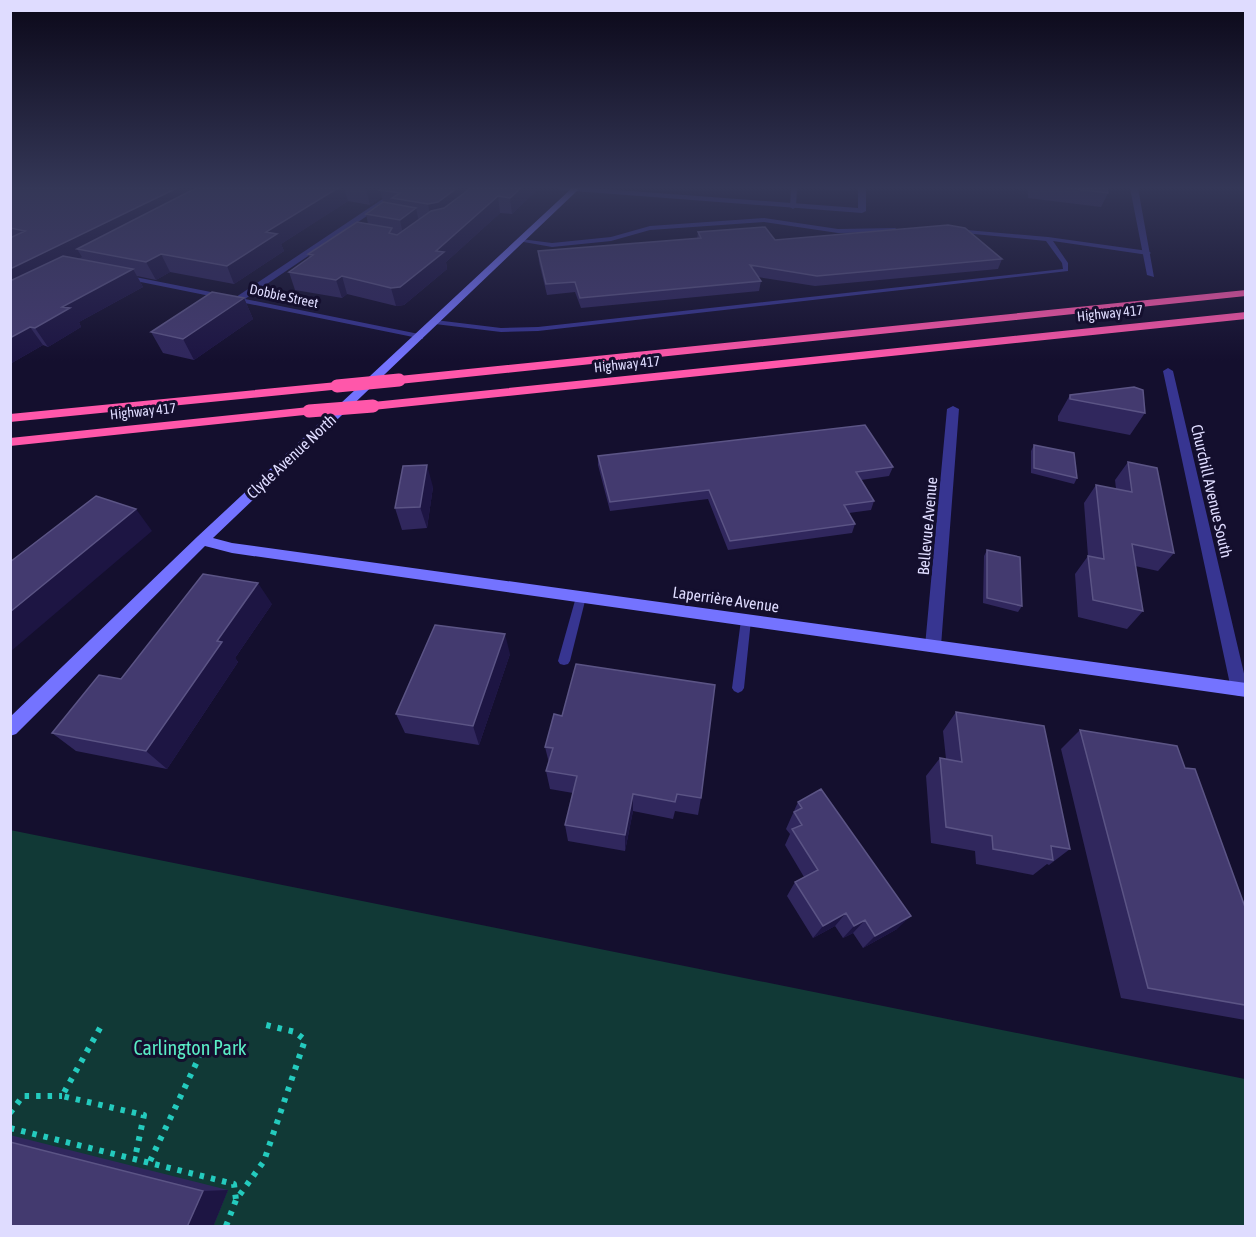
<svg xmlns="http://www.w3.org/2000/svg" width="1256" height="1237" font-family="'Asap Condensed',sans-serif">
<style>
.green{fill:#113936}
.lines{fill:none;stroke-linecap:round;stroke-linejoin:round}
.path{stroke:#24cbbe;stroke-width:6;stroke-dasharray:4.5 7;stroke-linecap:butt}
.lane{fill:#373591;fill-rule:evenodd}
.street{fill:#373591;fill-rule:evenodd}
.secondary{fill:#7473ff;fill-rule:evenodd}
.highway{fill:#ff57aa;fill-rule:evenodd}
.highway-bridge{stroke:#ff57aa;stroke-width:13}
.wall{fill:#30275d}
.shaded-wall{fill:#1d1543}
.building{fill:#433a6f;stroke:#5b5485;stroke-width:1.5}
.labels{text-anchor:middle;stroke-width:6;stroke-linejoin:round;paint-order:stroke}
.far-street-label{font-size:14px;fill:#dfdcff;stroke:#140f2e}
.street-label{font-size:16px;fill:#dfdcff;stroke:#140f2e}
.near-park-label{font-size:20px;fill:#5aedc5;stroke:#140f2e}
</style>
<rect width="100%" height="100%" fill="#140f2e"/>
<path class="green" d="M 10,830 L 1245,1079 L 1245,1226 L 11,1226 Z"/>
<g class="lines">
<path class="path" d="M 100,1028 L 62,1096 L 144,1115 L 135,1158
M 10,1113 L 23,1096 L 62,1096
M 10,1128 L 234,1184 L 236,1200
M 150,1161 L 202,1051
M 226,1226 L 236,1200 L 264,1161 L 305,1040 L 295,1032 L 262,1024"/>
<path class="lane" d="M 791,188 L 797,188 L 796,207 L 793,209 L 790,207 Z
M 764,218 L 838,229 L 895,228 L 898,230 L 895,232 L 838,233 L 764,222 L 650,230 L 611,241 L 552,247 L 518,241 L 521,239 L 552,243 L 611,237 L 650,226 Z
M 955,229 L 1048,237 L 1148,251 L 1151,253 L 1148,255 L 1053,241 L 1068,263 L 1068,271 L 538,331 L 501,332 L 435,324 L 432,322 L 435,320 L 501,328 L 538,327 L 1063,269 L 1062,263 L 1046,241 L 953,232 L 952,231 Z
M 581,593 L 586,597 L 570,661 L 568,664 L 564,665 L 560,664 L 558,661 L 576,597 Z
M 746,616 L 750,617 L 751,620 L 744,688 L 742,691 L 738,693 L 734,691 L 732,688 L 741,620 L 742,617 Z"/>
<path class="street" d="M 399,188 L 408,188 L 245,299 L 419,334 L 423,335 L 423,339 L 116,277 L 120,274 L 236,297 Z
M 557,188 L 591,188 L 858,208 L 858,188 L 866,188 L 866,211 L 862,213 L 561,190 Z
M 1130,188 L 1138,188 L 1154,277 L 1147,275 Z
M 1168,368 L 1173,371 L 1246,682 L 1246,692 L 1239,696 L 1233,694 L 1231,689 L 1163,371 Z
M 953,406 L 959,409 L 941,646 L 938,650 L 928,650 L 925,646 L 947,409 Z"/>
<path class="secondary" d="M 572,188 L 580,188 L 213,538 L 232,543 L 1246,683 L 1246,697 L 232,553 L 205,546 L 16,734 L 10,736 L 10,717 L 197,537 Z"/>
<path class="highway" d="M 1246,290 L 1246,296 L 399,384 L 393,380 L 399,376 Z
M 1246,312 L 1246,319 L 373,410 L 366,406 L 373,402 Z
M 337,382 L 342,383 L 342,389 L 10,422 L 10,414 Z
M 309,407 L 316,411 L 314,414 L 10,446 L 10,438 Z"/>
<path class="highway-bridge" d="M 337,386 L 399,380
M 309,411 L 373,406"/>
</g>
<path class="wall" d="M 10,188 L 539,188 L 512,214 L 500,213 L 446,262 L 447,269 L 404,305 L 396,306 L 347,294 L 342,298 L 295,290 L 289,272 L 309,258 L 308,254 L 368,224 L 366,214 L 383,202 L 382,197 L 370,205 L 348,201 L 281,244 L 284,251 L 234,284 L 170,272 L 156,280 L 137,276 L 143,287 L 79,322 L 81,327 L 48,347 L 43,345 L 10,364 Z
M 809,188 L 850,188 L 850,191 Z
M 1028,188 L 1107,188 L 1108,193 L 1101,207 L 1028,198 Z
M 698,232 L 775,240 L 1002,259 L 998,269 L 815,286 L 758,277 L 761,281 L 759,291 L 581,308 L 575,292 L 547,295 L 539,262 L 538,251 L 697,239 Z
M 244,298 L 253,319 L 194,360 L 163,353 L 151,332 Z
M 1070,395 L 1145,413 L 1130,435 L 1058,421 L 1058,416 Z
M 1034,445 L 1077,478 L 1074,484 L 1031,473 L 1031,451 Z
M 598,456 L 893,467 L 889,476 L 861,480 L 874,501 L 871,510 L 849,513 L 855,524 L 852,533 L 728,550 L 708,499 L 610,511 L 598,465 Z
M 1128,462 L 1174,553 L 1158,571 L 1135,566 L 1143,611 L 1127,629 L 1078,617 L 1075,574 L 1088,556 L 1084,503 L 1096,485 L 1116,489 L 1115,480 Z
M 433,487 L 427,528 L 402,530 L 395,508 Z
M 987,550 L 1022,606 L 1018,612 L 983,603 L 984,556 Z
M 272,604 L 235,658 L 238,662 L 167,769 L 76,751 L 52,733 L 121,679 Z
M 510,654 L 479,745 L 405,733 L 396,714 Z
M 956,712 L 1070,849 L 1049,865 L 1047,864 L 1033,875 L 976,864 L 975,851 L 931,843 L 926,776 L 940,758 L 946,759 L 943,731 Z
M 554,714 L 701,798 L 698,815 L 675,811 L 673,819 L 633,811 L 625,851 L 568,841 L 565,825 L 573,793 L 550,789 L 546,771 L 549,763 L 545,747 Z
M 1080,730 L 1185,768 L 1245,907 L 1245,1020 L 1121,998 L 1061,749 Z
M 798,802 L 897,929 L 863,948 L 853,933 L 843,938 L 835,926 L 813,938 L 787,896 L 795,882 L 804,877 L 785,845 L 790,834 L 786,829 Z
M 10,1135 L 228,1190 L 213,1227 L 10,1227 Z"/>
<path class="shaded-wall" d="M 177,188 L 216,188 L 77,249 L 82,257 L 10,293 L 10,269 Z
M 338,188 L 344,188 L 348,201 L 281,244 L 284,251 L 234,284 L 227,266 L 266,232 Z
M 366,188 L 395,188 L 380,190 L 382,197 L 370,205 Z
M 457,188 L 480,188 L 431,221 L 428,204 Z
M 521,188 L 539,188 L 512,214 L 510,198 Z
M 498,196 L 500,213 L 446,262 L 447,269 L 404,305 L 396,306 L 391,288 L 436,251 Z
M 416,208 L 420,227 L 404,239 L 400,220 Z
M 161,254 L 170,272 L 156,280 L 146,262 Z
M 133,269 L 143,287 L 79,322 L 81,327 L 48,347 L 35,328 L 62,307 Z
M 342,276 L 347,294 L 342,298 L 336,280 Z
M 244,298 L 253,319 L 194,360 L 183,339 Z
M 30,327 L 43,345 L 10,364 L 10,338 Z
M 427,465 L 433,487 L 427,528 L 420,507 Z
M 136,509 L 152,531 L 10,652 L 10,612 Z
M 258,583 L 272,604 L 235,658 L 238,662 L 167,769 L 146,751 L 217,641 Z
M 505,634 L 510,654 L 479,745 L 473,726 Z
M 633,794 L 633,811 L 625,851 L 625,835 Z
M 846,913 L 835,926 L 813,938 L 823,926 Z
M 911,916 L 897,929 L 863,948 L 875,936 Z
M 865,920 L 853,933 L 843,938 L 854,926 Z
M 228,1190 L 213,1227 L 187,1227 L 203,1191 Z"/>
<path class="building" d="M 10,188 L 177,188 L 10,269 L 10,238 L 25,231 L 10,228 Z
M 196,188 L 338,188 L 266,232 L 277,234 L 227,266 L 161,254 L 146,262 L 77,249 Z
M 384,188 L 457,188 L 438,202 L 428,204 L 392,198 L 400,193 L 380,190 Z
M 471,188 L 521,188 L 510,198 L 498,196 L 436,251 L 444,252 L 400,287 L 391,288 L 342,276 L 336,280 L 289,272 L 313,255 L 308,254 L 357,222 L 392,228 L 389,233 L 397,235 L 431,211 L 444,208 Z
M 1067,188 L 1107,188 L 1108,193 Z
M 383,202 L 416,208 L 400,220 L 366,214 Z
M 948,225 L 965,228 L 1002,259 L 817,276 L 750,265 L 761,281 L 580,298 L 575,282 L 546,284 L 538,251 L 701,238 L 698,232 L 765,227 L 775,240 Z
M 63,256 L 133,269 L 62,307 L 70,308 L 35,328 L 30,327 L 10,338 L 10,281 Z
M 212,292 L 244,298 L 183,339 L 151,332 Z
M 1134,387 L 1143,390 L 1145,413 L 1070,399 L 1070,395 Z
M 865,425 L 893,467 L 856,472 L 874,501 L 844,505 L 855,524 L 730,541 L 709,490 L 610,502 L 598,456 Z
M 1034,445 L 1074,453 L 1077,478 L 1034,468 Z
M 1128,462 L 1157,468 L 1174,553 L 1132,544 L 1143,611 L 1093,600 L 1088,556 L 1104,559 L 1096,485 L 1132,492 Z
M 427,465 L 420,507 L 395,508 L 403,466 Z
M 96,496 L 136,509 L 10,612 L 10,562 Z
M 987,550 L 1020,557 L 1022,606 L 987,598 Z
M 203,574 L 258,583 L 217,641 L 222,642 L 146,751 L 52,733 L 99,675 L 121,679 Z
M 435,625 L 505,634 L 473,726 L 396,714 Z
M 576,664 L 715,685 L 701,798 L 677,794 L 675,802 L 633,794 L 625,835 L 565,825 L 577,776 L 546,771 L 553,748 L 545,747 L 554,714 L 562,716 Z
M 956,712 L 1044,726 L 1070,849 L 1051,846 L 1053,860 L 993,849 L 992,836 L 946,827 L 940,758 L 962,762 Z
M 1080,730 L 1177,746 L 1185,768 L 1195,769 L 1245,907 L 1245,1005 L 1148,988 Z
M 821,789 L 911,916 L 875,936 L 865,920 L 854,926 L 846,913 L 823,926 L 795,882 L 818,870 L 792,829 L 802,825 L 794,812 L 802,808 L 798,802 Z
M 10,1142 L 203,1191 L 187,1227 L 10,1227 Z"/>
<linearGradient id="sky" x2="0" y2="1"><stop stop-color="#0b0819"/><stop offset="0.52" stop-color="#343757"/><stop offset="1" stop-color="#343757" stop-opacity="0"/></linearGradient>
<rect width="1256" height="361" fill="url(#sky)"/>
<g class="labels">
<g class="far-street-label">
<text transform="translate(284 296) rotate(12)" y="5">Dobbie Street</text>
<text transform="translate(1110 313) rotate(-6)" y="5">Highway 417</text>
<text transform="translate(627 364) rotate(-6)" y="5">Highway 417</text>
<text transform="translate(143 411) rotate(-6)" y="5">Highway 417</text>
</g>
<g class="street-label">
<text transform="translate(291 456) rotate(-43)" y="6">Clyde Avenue North</text>
<text transform="translate(1212 491) rotate(77)" y="6">Churchill Avenue South</text>
<text transform="translate(927 526) rotate(-85)" y="6">Bellevue Avenue</text>
<text transform="translate(726 599) rotate(8)" y="6">Laperrière Avenue</text>
</g>
<g class="near-park-label">
<text x="190" y="1055">Carlington Park</text>
</g>
</g>
<rect width="1256" height="1237" fill="none" stroke="#dfdcff" stroke-width="24"/>
</svg>
